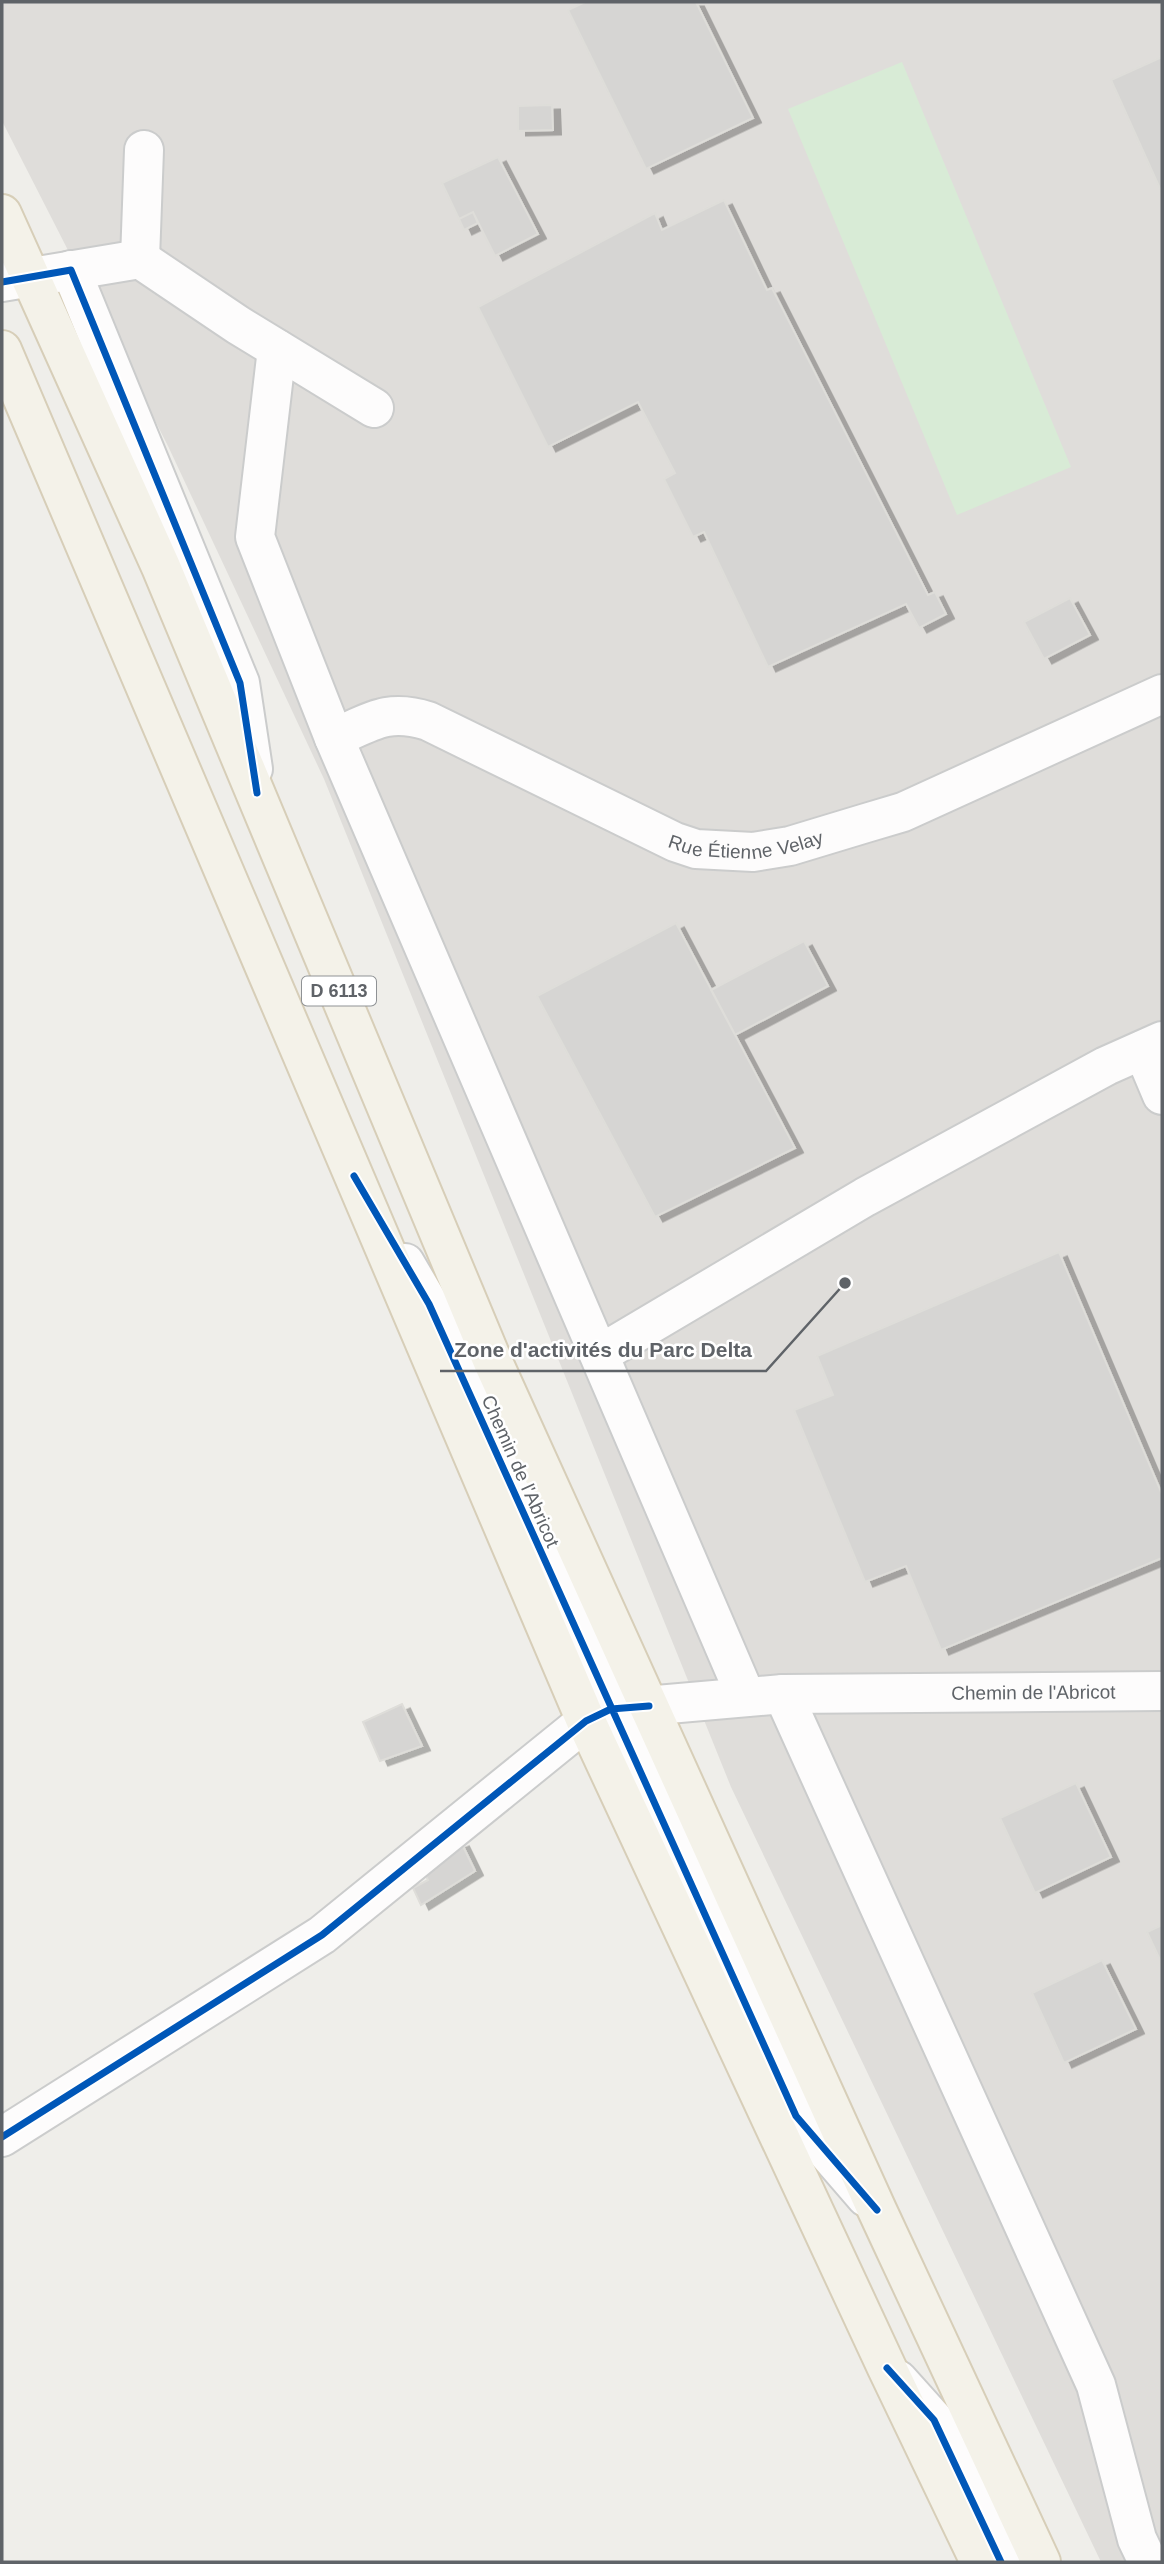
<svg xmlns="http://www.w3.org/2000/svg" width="1164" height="2564" font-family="Helvetica,sans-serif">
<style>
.industrial{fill:#dfddda}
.green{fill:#d8ebd6}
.building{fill:#d6d5d3;stroke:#deddd9;stroke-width:2;filter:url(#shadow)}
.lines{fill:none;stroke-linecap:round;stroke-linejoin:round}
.minor-casing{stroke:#cbcccc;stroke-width:42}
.major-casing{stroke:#d7ceb8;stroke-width:42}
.minor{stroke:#fdfcfc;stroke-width:38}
.major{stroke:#f4f2e9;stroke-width:38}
.cycleway-casing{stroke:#fff;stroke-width:11}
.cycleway{stroke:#0057b8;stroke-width:7}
.labels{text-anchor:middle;stroke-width:5;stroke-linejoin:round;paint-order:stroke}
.shield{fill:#fff;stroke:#8f9295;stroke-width:2}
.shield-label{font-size:18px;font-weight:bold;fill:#5f6368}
.street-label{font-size:19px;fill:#5f6368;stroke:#fff}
.leader{fill:none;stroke:#5f6368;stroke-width:2.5}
.callout-dot{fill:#5f6368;stroke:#fff;stroke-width:2.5}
.callout-label{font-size:21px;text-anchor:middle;font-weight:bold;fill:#5f6368;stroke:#fff;stroke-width:5;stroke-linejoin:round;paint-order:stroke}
</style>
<defs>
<filter id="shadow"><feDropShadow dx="8" dy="4.5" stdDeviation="0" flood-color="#0004"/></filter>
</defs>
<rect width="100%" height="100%" fill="#efeeea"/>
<path class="industrial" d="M 2,2 L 1162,2 L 1162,2562 L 1101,2562 L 731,1787 L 324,779 L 168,446 L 2,121 Z"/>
<path class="green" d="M 902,62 L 1071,467 L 957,515 L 788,109 Z"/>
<path class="building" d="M 585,2 L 696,2 L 753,118 L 646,169 L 568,10 Z
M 1162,57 L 1162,193 L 1111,80 Z
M 552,105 L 553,130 L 518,131 L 518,106 Z
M 498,157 L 538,234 L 495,256 L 473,212 L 459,219 L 442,183 Z
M 724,200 L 767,290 L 772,288 L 928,595 L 935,592 L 946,614 L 919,628 L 906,604 L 768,667 L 704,532 L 693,537 L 664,479 L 675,473 L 638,402 L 548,447 L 478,307 L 655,213 L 662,230 Z
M 473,212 L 478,223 L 464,230 L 459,219 Z
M 1070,598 L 1090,635 L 1044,659 L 1024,622 Z
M 676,923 L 795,1148 L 655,1217 L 537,996 Z
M 804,941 L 828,986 L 735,1035 L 711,990 Z
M 1059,1252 L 1162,1494 L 1162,1558 L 941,1650 L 906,1566 L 865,1582 L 794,1410 L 833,1395 L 817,1356 Z
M 402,1704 L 422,1746 L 380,1761 L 363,1722 Z
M 1076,1783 L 1111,1857 L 1035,1893 L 1000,1818 Z
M 461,1842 L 475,1871 L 421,1905 L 413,1888 L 428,1880 L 418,1860 Z
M 1162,1925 L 1162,1964 L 1147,1932 Z
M 1102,1960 L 1136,2029 L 1064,2063 L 1032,1993 Z"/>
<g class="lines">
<defs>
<g id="minor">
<path d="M 140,259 L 144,150"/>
<path d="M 71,270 L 240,683 L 253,769"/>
<path d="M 2,282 L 140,259 L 238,325 L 374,408"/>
<path d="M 277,349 L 255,537 L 334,738 L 746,1697"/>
<path id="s1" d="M 334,738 C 371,722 387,708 428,721 L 675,842 L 696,849 L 753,852 L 790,846 L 866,823 L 903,812 L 1162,694"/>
<path d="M 1143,1050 L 1162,1095"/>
<path d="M 405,1263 L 429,1304 L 796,2116 L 866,2197"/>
<path d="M 600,1354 L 865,1197 L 1106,1066 L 1162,1041"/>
<path d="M 783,1694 L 1096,2385 L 1137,2539 L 1148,2562"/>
<path id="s2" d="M 2,2137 L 322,1935 L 586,1721 L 611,1709 L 783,1694 L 1162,1691"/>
<path d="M 898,2380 L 934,2420 L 1001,2562"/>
</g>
<path id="major" d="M 2,214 L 161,567 L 493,1362 L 877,2210 L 1041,2562
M 2,350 L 586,1721 L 887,2368 L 980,2562"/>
</defs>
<use href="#minor" class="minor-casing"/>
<use href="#major" class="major-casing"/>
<use href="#minor" class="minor"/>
<use href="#major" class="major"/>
<defs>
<path id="cycleway" d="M 2,282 L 71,270 L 240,683 L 257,793
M 354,1176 L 429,1304 L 796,2116 L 877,2210
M 2,2137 L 322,1935 L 586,1721 L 611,1709 L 649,1706
M 887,2368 L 934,2420 L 1001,2562"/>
</defs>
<use href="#cycleway" class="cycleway-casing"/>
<use href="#cycleway" class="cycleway"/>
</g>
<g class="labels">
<rect class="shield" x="302" y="976.5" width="74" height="29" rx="5"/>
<g class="shield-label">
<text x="339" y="997">D 6113</text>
</g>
<g class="street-label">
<text dy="7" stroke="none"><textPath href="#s1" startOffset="446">Rue Étienne Velay</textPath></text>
<text transform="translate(521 1471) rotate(66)" y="7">Chemin de l'Abricot</text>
<text dy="7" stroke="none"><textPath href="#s2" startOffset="1169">Chemin de l'Abricot</textPath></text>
</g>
</g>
<path class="leader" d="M845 1283L766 1371H440"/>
<circle class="callout-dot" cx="845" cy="1283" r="7"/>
<g class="callout-label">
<text x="603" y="1357">Zone d'activités du Parc Delta</text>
</g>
<rect width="1164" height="2564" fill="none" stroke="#5f6368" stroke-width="7"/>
</svg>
